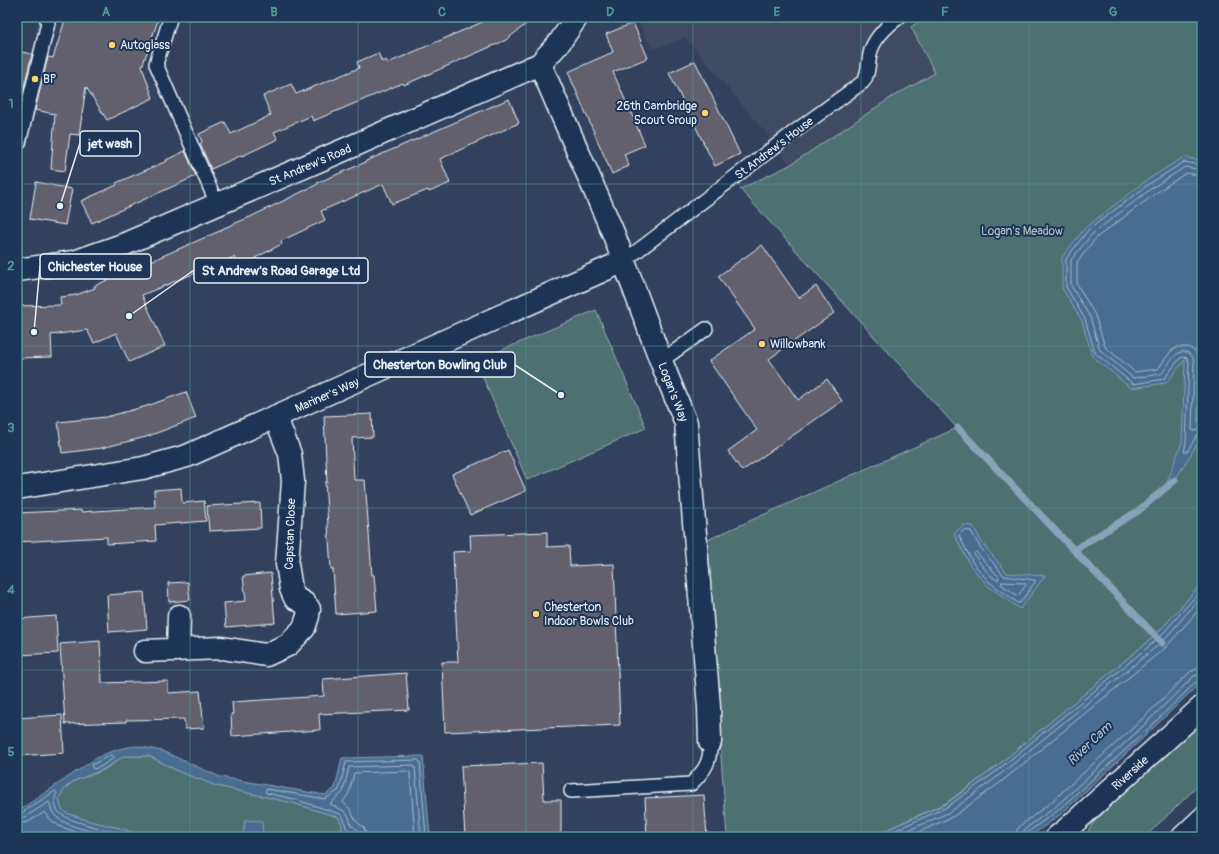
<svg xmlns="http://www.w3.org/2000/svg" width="1219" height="854" font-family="Pangolin,sans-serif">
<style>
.built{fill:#414b63}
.green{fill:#4d7071;stroke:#9ab0b4}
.water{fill:#486d90;stroke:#88a2ba}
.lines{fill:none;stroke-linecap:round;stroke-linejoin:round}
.shore{stroke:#a8bcce;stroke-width:1}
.stream{stroke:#88a2ba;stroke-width:7}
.building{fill:#63606e;stroke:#e8f1f8}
.service-casing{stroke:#e8f1f8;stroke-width:16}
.minor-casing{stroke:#e8f1f8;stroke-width:25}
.service{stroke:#1d3557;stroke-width:13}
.minor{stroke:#1d3557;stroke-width:22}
.grid{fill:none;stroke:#509b97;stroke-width:1;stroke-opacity:0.55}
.poi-dot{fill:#ffd166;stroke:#1d3557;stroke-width:1.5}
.labels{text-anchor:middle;stroke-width:4;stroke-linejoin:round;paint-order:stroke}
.poi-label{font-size:12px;fill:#e8f1f8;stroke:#1d3557;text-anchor:start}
.street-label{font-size:12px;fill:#e8f1f8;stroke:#1d3557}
.park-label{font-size:12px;fill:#b2c4c9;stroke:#1d3557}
.water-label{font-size:13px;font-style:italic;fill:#b0c3d4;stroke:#1d3557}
.leader{fill:none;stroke:#e8f1f8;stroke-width:1.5}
.callout-dot{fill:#e8f1f8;stroke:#1d3557;stroke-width:1.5}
.callout{fill:#1d3557;stroke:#e8f1f8;stroke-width:1.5}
.callout-label{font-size:13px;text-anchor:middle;font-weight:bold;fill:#e8f1f8}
.neatline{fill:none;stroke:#509b97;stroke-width:1.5}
.grid-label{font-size:13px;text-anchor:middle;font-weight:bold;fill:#509b97}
</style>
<rect width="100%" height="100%" fill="#32425e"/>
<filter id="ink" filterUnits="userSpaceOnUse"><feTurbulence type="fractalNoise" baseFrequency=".025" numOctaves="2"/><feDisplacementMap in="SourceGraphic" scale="8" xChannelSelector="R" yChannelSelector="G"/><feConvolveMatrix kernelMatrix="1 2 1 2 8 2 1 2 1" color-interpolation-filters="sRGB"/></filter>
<g filter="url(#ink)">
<path class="built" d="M 636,17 L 925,17 L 911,28 L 936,73 L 892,97 L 790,165 L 767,134 L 685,37 L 669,44 L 652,49 Z"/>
<path class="green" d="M 925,17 L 1202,17 L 1202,583 L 1156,635 L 992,770 L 946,803 L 870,837 L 727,837 L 705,541 L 957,428 L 740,189 L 790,165 L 892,97 L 935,73 L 911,27 Z
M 596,310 L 646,428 L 527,480 L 476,361 Z
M 1202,720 L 1202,782 L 1145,837 L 1088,837 L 1089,829 L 1095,821 L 1199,721 Z
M 124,756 L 149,756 L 180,772 L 217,786 L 293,803 L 338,817 L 342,824 L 342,831 L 355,837 L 263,837 L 263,833 L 245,821 L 243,837 L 148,837 L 119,828 L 89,821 L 66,813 L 61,808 L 59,798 C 71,776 83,780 103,770 C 110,766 117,761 124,756 Z"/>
<path class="water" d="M 1184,157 L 1202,161 L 1202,436 L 1175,480 L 1165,488 L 1182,442 L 1185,360 L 1166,383 L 1131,388 L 1092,356 L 1082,321 L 1062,288 L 1062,257 L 1085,228 L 1147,180 Z
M 963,525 L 973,526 L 983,544 L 1007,573 L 1045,576 L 1020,609 L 987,585 L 970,565 L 954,534 Z
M 1202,583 L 1202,681 L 1145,736 L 1060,815 L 1029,837 L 870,837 L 946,804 L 992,770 L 1156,635 Z
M 137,746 L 162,751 L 220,777 L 325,795 L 335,788 L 342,758 L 423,756 L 430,837 L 355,837 L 342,831 L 342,824 L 338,817 L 293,803 L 217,786 L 180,772 L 149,756 L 124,756 L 102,770 L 74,781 L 67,786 L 59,798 L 61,808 L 66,813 L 89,821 L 119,828 L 148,837 L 17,837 L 17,810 L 21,809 L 95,759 C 109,751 121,748 137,746 Z
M 245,820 L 262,821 L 263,837 L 243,837 Z"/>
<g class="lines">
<path class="shore" d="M 1202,165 L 1184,162 L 1149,184 L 1088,230 L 1066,259 L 1066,287 L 1085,319 L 1095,353 L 1133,384 L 1164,379 L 1180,358 L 1184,357 L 1187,358 L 1189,362 L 1186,442 L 1184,452 L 1187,452 L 1197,435 L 1202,434
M 1202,170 L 1185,167 L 1152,188 L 1092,234 L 1071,260 L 1071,286 L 1090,317 L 1100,350 L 1133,378 L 1161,374 C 1167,368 1175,349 1186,352 C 1191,354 1193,357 1194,362 L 1192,430 L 1194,431 L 1202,429
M 1202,176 L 1186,173 L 1156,193 L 1096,238 L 1077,262 L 1077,284 L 1095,315 L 1105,347 L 1135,372 L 1158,369 L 1171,351 L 1178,347 L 1188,347 L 1196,352 L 1200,362 L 1198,421 L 1199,423 L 1202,423
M 964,530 L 971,531 L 980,547 L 1004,576 L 1035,580 L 1035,582 L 1020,603 L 1018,603 L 989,582 L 973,563 L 959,536 Z
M 976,552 L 999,577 L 998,580 C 991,579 978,561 974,554 Z
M 1002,582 L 1025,583 L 1026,585 L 1018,596 L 1002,585 Z
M 112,755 L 114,756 L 114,758 L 100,767 L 94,769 L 92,768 L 92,765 Z
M 17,813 L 23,812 L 55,791 L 57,793 C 54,798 54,806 58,811 C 66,823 119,832 135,837
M 17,818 L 25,817 L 49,802 C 51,805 51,810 53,813 C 63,828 102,833 118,837
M 17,824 L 28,822 L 45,812 L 50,819 L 59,826 L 90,837
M 356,837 L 354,833 L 346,828 L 344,819 L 340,814 L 294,799 L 266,793 L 265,791 L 267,789 L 325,799 L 339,790 L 346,762 L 418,760 L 420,762 L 426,837
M 361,837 L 359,831 L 351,825 L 349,817 L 344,811 L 330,804 L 343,792 L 349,767 L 413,765 L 415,767 L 421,837
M 367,837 L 364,828 L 356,821 L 350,809 L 343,802 L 349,793 L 354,773 L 408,771 L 410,773 L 415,837
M 880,837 L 947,807 L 994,773 L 1159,638 L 1202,589
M 893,837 L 950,812 L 997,777 L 1162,642 L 1202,596
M 908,837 L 954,816 L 1001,782 L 1166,647 L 1202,606
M 1016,837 L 1017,830 L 1021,825 L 1050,803 L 1135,726 L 1190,672 L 1196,669 L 1202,668
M 1022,837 L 1025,829 L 1054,808 L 1139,730 L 1194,676 L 1202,674
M 1027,837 L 1028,832 L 1057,811 L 1143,734 L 1198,680 L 1202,679"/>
<path class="stream" d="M 958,428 L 1162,643
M 1074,550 L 1138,511 L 1175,480"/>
</g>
<path class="building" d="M 66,17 L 159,17 L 142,67 L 153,98 L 107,120 L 86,87 L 79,135 L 70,134 L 65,171 L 51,169 L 55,114 L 35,110 L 48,57 L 53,58 Z
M 494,17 L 535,17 L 506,40 L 404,85 L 403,83 L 313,121 L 311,116 L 274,132 L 278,139 L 242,156 L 242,155 L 211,169 L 200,144 L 202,142 L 199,134 L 225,122 L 231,134 L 271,115 L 263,96 L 291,84 L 296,94 L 359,68 L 357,62 L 378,53 L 382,62 L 386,60 L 388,63 Z
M 633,23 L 648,58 L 613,72 L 645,145 L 624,154 L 629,166 L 612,174 L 568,72 L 613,52 L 606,34 Z
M 17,51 L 32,54 L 19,107 L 17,107 Z
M 695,61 L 740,154 L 715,166 L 669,73 Z
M 509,99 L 519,123 L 440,159 L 450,183 L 429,192 L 428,190 L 392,204 L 383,184 L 321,211 L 325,220 L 281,241 L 282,244 L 255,258 L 256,260 L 238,267 L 234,257 L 142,295 L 165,346 L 129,362 L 116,333 L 94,343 L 87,330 L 51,335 L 52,357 L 17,358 L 17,306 L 61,305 L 60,297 L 76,295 L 95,288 L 94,286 L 222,230 L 222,229 L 250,217 L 318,184 L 317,183 L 366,162 L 366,161 Z
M 185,151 L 196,176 L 92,223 L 81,201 L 117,185 L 116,183 L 167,161 L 166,160 Z
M 36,182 L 72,189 L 65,225 L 30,219 Z
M 762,245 L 799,298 L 816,286 L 834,313 L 769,359 L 798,400 L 827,379 L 842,401 L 742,471 L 728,451 L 757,430 L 709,361 L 755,329 L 718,276 Z
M 186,392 L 196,418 L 146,437 L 102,448 L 62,453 L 58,422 L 106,417 L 147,406 Z
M 372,414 L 373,437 L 352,438 L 354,480 L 365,480 L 372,575 L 374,575 L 377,611 L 336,614 L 333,569 L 331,569 L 325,482 L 327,482 L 324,416 Z
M 508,450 L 526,491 L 470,515 L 452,474 Z
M 181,488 L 182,503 L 204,501 L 206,521 L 155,525 L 156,541 L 107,544 L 107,537 L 17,542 L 17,513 L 81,510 L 81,512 L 155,507 L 154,490 Z
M 260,503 L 261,528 L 209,531 L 207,506 Z
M 547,532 L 547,547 L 569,546 L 570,566 L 614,564 L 620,725 L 445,732 L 442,662 L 458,662 L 453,552 L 471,551 L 470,535 Z
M 271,573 L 275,623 L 226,627 L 224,603 L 246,601 L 243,576 Z
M 188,582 L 190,600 L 169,602 L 168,583 Z
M 144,592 L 147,629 L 109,632 L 107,595 Z
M 56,616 L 58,653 L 17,655 L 17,619 Z
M 100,641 L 102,683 L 168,681 L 168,693 L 200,691 L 204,728 L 185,729 L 184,719 L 126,720 L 126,722 L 65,724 L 60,644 Z
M 406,673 L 409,710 L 319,714 L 320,730 L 232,736 L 231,714 L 233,714 L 232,702 L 324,696 L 323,679 Z
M 62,715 L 64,753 L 17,756 L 17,718 Z
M 542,763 L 544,800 L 561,800 L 561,837 L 465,837 L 461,766 Z
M 704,795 L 707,837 L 647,837 L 645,798 Z"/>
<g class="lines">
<defs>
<path id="service" d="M 170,19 L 156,64 L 217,204
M 17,144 L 19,143 L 48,23 L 46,17
M 624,261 L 794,132 L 863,82 C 869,74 868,64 870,54 C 873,39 887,26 899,17
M 661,361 L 706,329
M 571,791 L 691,784 C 705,770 711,762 710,742"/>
<path id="minor" d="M 540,64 L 614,235 L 661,361 L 686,423 L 709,707 L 710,742
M 17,270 L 74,262 L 125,244 L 346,149 L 540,64 L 559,43 L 577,17
M 17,488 L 143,468 L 187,456 L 624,261
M 178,650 L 179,616
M 145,651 L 222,648 L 266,655 L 288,645 L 304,628 L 308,616 L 309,609 L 304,603 L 295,598 L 291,589 L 287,564 L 293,481 L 290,454 L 276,418
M 1057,837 L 1067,829 L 1202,707
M 1183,837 L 1202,819"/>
</defs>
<use href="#service" class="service-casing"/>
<use href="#minor" class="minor-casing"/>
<use href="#service" class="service"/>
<use href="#minor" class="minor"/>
</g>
</g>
<path class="grid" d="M 190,17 L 190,837M 358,17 L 358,837M 526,17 L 526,837M 693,17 L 693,837M 861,17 L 861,837M 1029,17 L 1029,837M 17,184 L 1202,184M 17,346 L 1202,346M 17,508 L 1202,508M 17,670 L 1202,670"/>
<g class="poi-dot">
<circle cx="112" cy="45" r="4"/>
<circle cx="35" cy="79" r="4"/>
<circle cx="705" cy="113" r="4"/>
<circle cx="762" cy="344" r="4"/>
<circle cx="536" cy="614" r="4"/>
</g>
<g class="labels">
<g class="poi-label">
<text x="120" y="49">Autoglass</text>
<text x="43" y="83">BP</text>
<text x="697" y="110" text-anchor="end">26th Cambridge<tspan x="697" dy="14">Scout Group</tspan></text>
<text x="770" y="348">Willowbank</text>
<text x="544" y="611">Chesterton<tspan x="544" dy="14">Indoor Bowls Club</tspan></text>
</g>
<g class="street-label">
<text transform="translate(774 148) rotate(-37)" y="4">St Andrew's House</text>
<text transform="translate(310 165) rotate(-23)" y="4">St Andrew's Road</text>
<text transform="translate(673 392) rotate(69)" y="4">Logan's Way</text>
<text transform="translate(327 395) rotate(-24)" y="4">Mariner's Way</text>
<text transform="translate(290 534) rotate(-88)" y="4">Capstan Close</text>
<text transform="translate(1130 773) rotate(-42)" y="4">Riverside</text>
</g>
<g class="park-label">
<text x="1022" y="235">Logan's Meadow</text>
</g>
<g class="water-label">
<text transform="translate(1089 743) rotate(-44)" y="5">River Cam</text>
</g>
</g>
<path class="leader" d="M60 206L80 143M34 332L40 266M129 316L194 270M561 395L515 365"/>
<g class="callout-dot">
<circle cx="60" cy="206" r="4"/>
<circle cx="34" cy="332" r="4"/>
<circle cx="129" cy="316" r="4"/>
<circle cx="561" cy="395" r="4"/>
</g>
<g class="callout">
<rect x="80" y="131" width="60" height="25" rx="4"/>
<rect x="40" y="254" width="111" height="25" rx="4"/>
<rect x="194" y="258" width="174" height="25" rx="4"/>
<rect x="365" y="352" width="150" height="25" rx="4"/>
</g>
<g class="callout-label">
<text x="110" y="148">jet wash</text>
<text x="95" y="271">Chichester House</text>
<text x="281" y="275">St Andrew’s Road Garage Ltd</text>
<text x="440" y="369">Chesterton Bowling Club</text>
</g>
<rect width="1219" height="854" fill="none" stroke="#1d3557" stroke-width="44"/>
<rect x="22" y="22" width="1175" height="810" class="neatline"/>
<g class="grid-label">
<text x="106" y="16">A</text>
<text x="274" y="16">B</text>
<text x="442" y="16">C</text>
<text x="610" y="16">D</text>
<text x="777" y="16">E</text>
<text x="945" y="16">F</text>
<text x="1113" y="16">G</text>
<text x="11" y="108">1</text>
<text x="11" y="270">2</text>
<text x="11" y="432">3</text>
<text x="11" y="594">4</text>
<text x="11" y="756">5</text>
</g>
</svg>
